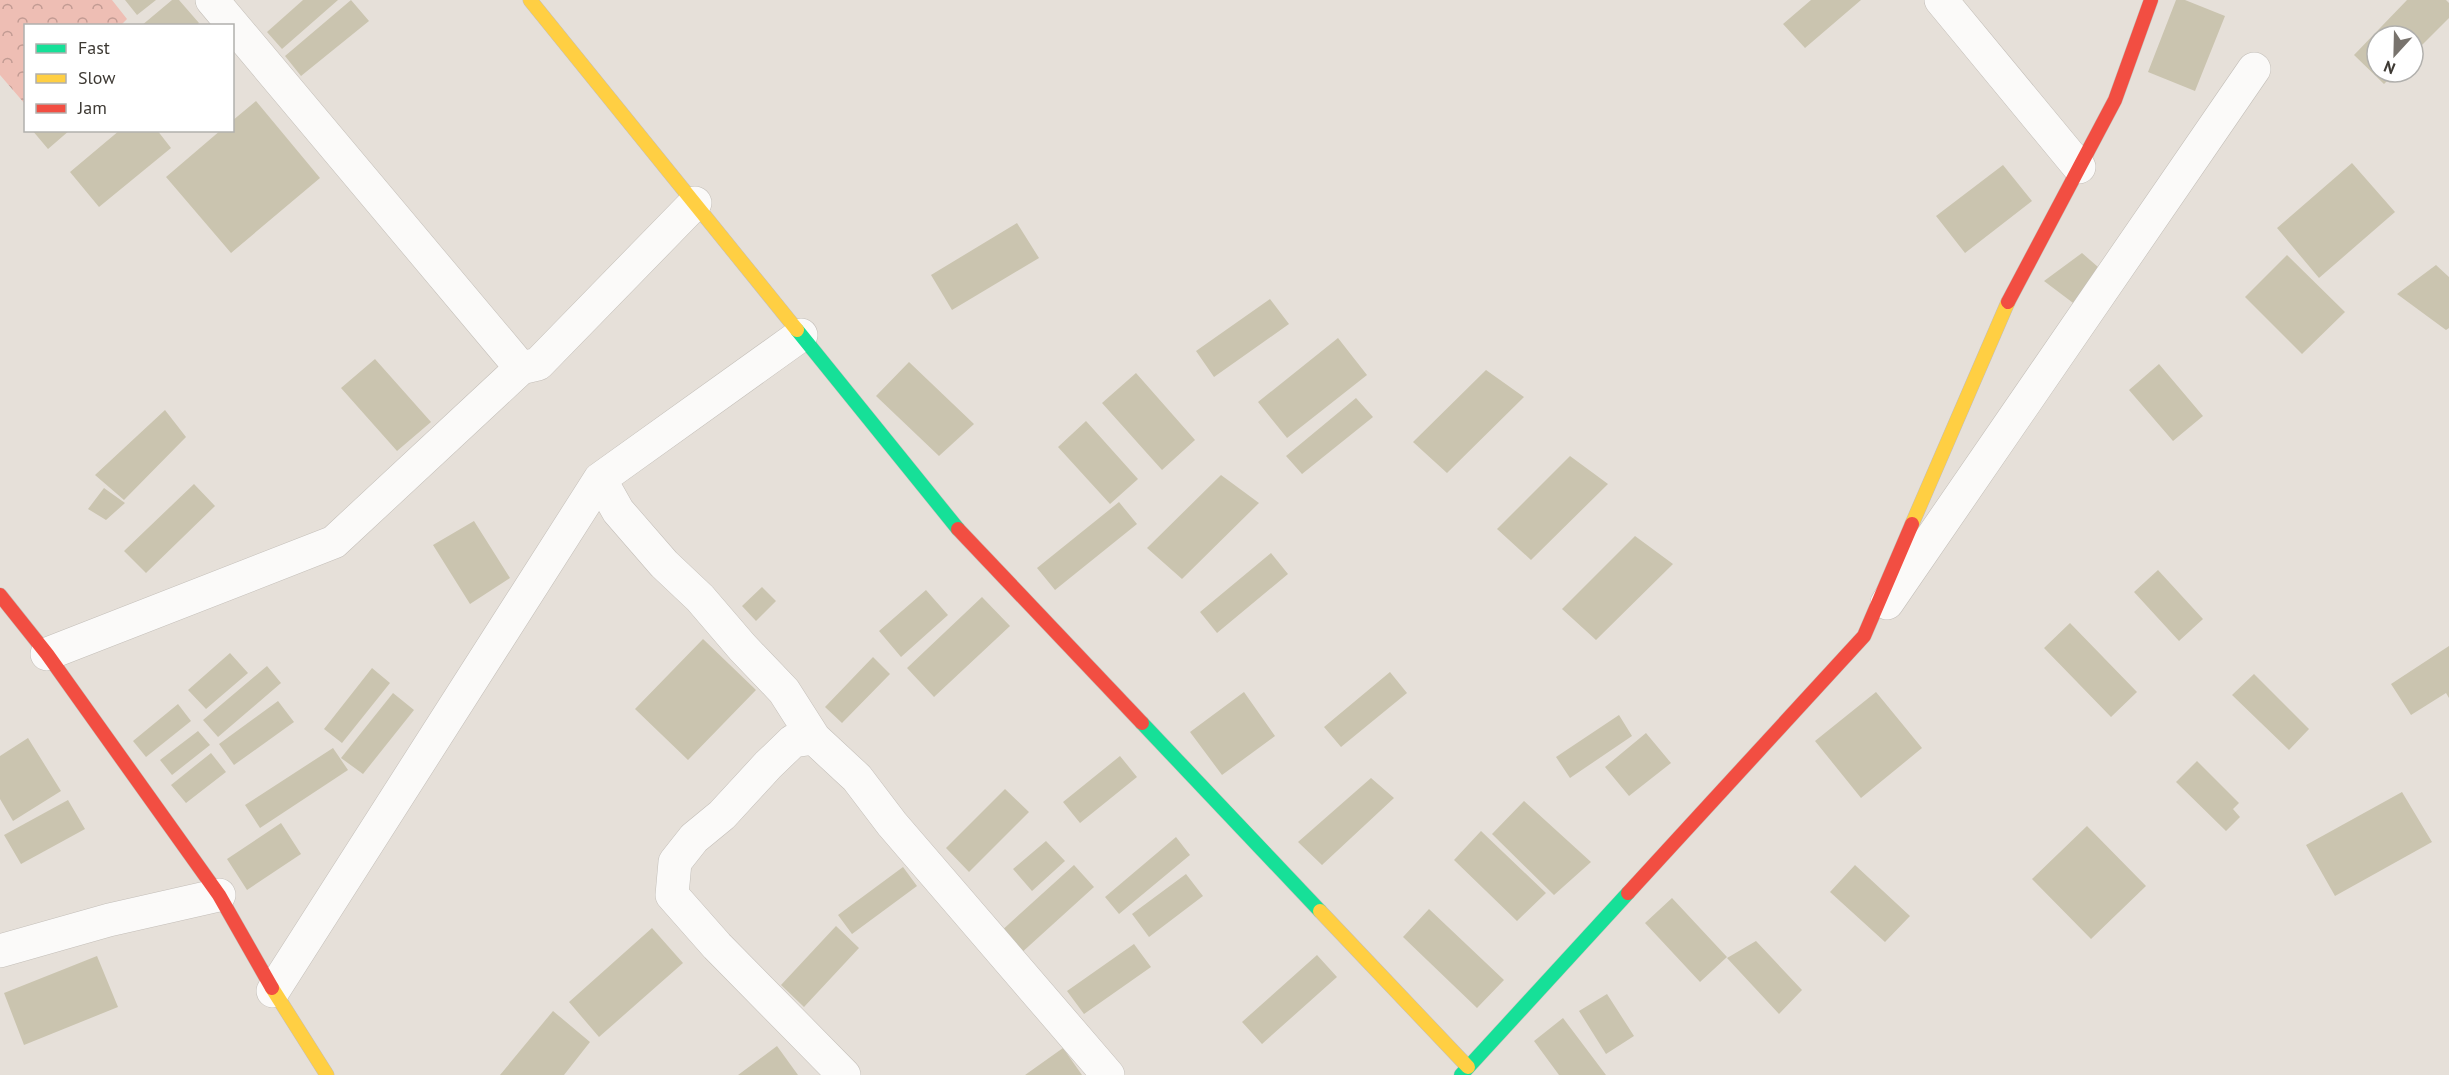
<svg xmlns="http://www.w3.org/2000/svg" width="2449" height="1075" font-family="'PT Sans',sans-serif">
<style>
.park{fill:url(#park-crowns)}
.building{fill:#cac4af}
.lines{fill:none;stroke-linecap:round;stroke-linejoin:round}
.street-casing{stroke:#c3beb8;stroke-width:34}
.fast-casing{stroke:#c3beb8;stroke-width:15}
.slow-casing{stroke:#c3beb8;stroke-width:15}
.jam-casing{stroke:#c3beb8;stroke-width:15}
.street{stroke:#fbfaf9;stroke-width:33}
.fast{stroke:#16e098;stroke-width:14}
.slow{stroke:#ffcf43;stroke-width:14}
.jam{stroke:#f24e42;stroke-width:14}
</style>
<defs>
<pattern id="park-crowns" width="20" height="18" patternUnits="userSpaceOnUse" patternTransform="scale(1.5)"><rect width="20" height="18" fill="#eebeb4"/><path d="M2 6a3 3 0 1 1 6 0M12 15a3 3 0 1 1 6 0" fill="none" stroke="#c29b93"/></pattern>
</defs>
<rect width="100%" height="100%" fill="#e6e0d9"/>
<path class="park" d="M 0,0 L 112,0 L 127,19 L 121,25 L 26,26 L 25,104 L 0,75 Z"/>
<path class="building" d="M 125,0 L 156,0 L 137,15 Z
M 172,0 L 179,0 L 199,23 L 196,26 L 141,26 Z
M 303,0 L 338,0 L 282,49 L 267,32 Z
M 351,0 L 369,21 L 301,76 L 285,56 Z
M 1811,0 L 1861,0 L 1805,48 L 1783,24 Z
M 2176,0 L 2185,0 L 2225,16 L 2195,91 L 2148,72 Z
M 2407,0 L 2446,0 L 2449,3 L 2449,18 L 2413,54 L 2413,36 L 2377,36 L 2377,72 L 2396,72 L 2384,84 L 2354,55 Z
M 256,101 L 320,178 L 231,253 L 166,177 L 221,130 L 232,130 L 232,121 Z
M 32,130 L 70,130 L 48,149 Z
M 120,130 L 157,130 L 171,148 L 99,207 L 70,172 Z
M 2352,163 L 2395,212 L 2319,278 L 2277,228 Z
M 2003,165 L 2032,201 L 1965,253 L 1936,216 Z
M 1017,223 L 1039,258 L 952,310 L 931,275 Z
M 2082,253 L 2122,288 L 2093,318 L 2044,281 Z
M 2287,255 L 2345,312 L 2302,354 L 2245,297 Z
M 2436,265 L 2449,277 L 2449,328 L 2446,330 L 2397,294 Z
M 1270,299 L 1289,324 L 1214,377 L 1196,351 Z
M 1338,338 L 1367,375 L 1287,438 L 1258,402 Z
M 375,359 L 431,422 L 397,451 L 341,388 Z
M 909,362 L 974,424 L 939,456 L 876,396 Z
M 2159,364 L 2203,416 L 2173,441 L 2129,390 Z
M 1486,370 L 1524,397 L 1447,473 L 1413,442 Z
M 1136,373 L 1195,440 L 1162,470 L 1102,403 Z
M 1356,398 L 1373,417 L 1302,474 L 1286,456 Z
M 165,410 L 186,437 L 124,500 L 95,475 Z
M 1086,421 L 1138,479 L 1110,504 L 1058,447 Z
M 1570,456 L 1608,484 L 1531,560 L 1497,529 Z
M 1221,475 L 1259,503 L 1182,579 L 1147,548 Z
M 194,484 L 215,506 L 146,573 L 124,551 Z
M 104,488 L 125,503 L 106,520 L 88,509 Z
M 1119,502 L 1137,524 L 1055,590 L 1037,568 Z
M 474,521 L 510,578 L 470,604 L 433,545 Z
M 1635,536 L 1673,564 L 1596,640 L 1562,609 Z
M 1271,553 L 1288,574 L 1217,633 L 1200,612 Z
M 2158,570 L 2203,619 L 2179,641 L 2134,592 Z
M 762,587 L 776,601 L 756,621 L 742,606 Z
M 926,590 L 948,615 L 901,657 L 879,631 Z
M 982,597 L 1010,626 L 934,697 L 907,668 Z
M 2070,623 L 2137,692 L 2111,717 L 2044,648 Z
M 703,639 L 756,690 L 688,760 L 635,709 Z
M 2449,646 L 2449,698 L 2446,693 L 2411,715 L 2391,684 Z
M 230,653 L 248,673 L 206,709 L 188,690 Z
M 873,657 L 890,674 L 842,723 L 825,707 Z
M 267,666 L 281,683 L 218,737 L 203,720 Z
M 372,668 L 390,683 L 342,743 L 324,729 Z
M 1390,672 L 1407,693 L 1341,747 L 1324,727 Z
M 2254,674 L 2309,729 L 2289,750 L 2232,695 Z
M 1244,692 L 1275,736 L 1222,775 L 1190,732 Z
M 1876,692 L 1922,748 L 1861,798 L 1815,741 Z
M 393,693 L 414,710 L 363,774 L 341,758 Z
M 278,701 L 294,722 L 234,765 L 219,744 Z
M 178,704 L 191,721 L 146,757 L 133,741 Z
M 1619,715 L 1632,736 L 1570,778 L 1556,757 Z
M 198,731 L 210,745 L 172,775 L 160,760 Z
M 1646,733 L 1671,763 L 1629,796 L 1605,767 Z
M 28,738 L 61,791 L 13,821 L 0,799 L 0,756 Z
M 333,748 L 348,770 L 260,828 L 245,805 Z
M 211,753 L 226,772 L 186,803 L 171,785 Z
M 1120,756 L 1137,777 L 1080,823 L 1063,802 Z
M 2197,761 L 2239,803 L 2233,809 L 2240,817 L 2226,831 L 2176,782 Z
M 1371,778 L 1394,798 L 1322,865 L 1298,842 Z
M 1005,789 L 1029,812 L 969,872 L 946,848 Z
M 2402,792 L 2432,842 L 2335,896 L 2306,845 Z
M 68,800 L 85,829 L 21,864 L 4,835 Z
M 1524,801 L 1591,862 L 1554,895 L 1492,834 Z
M 281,823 L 301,854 L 247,890 L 227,859 Z
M 2087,826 L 2146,886 L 2091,939 L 2032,879 Z
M 1481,831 L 1546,893 L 1517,921 L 1454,860 Z
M 1176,837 L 1190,855 L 1119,914 L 1105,897 Z
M 1046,841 L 1065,861 L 1032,891 L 1013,869 Z
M 1074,865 L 1094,887 L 1019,955 L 999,933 Z
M 1855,865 L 1910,916 L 1885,942 L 1830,892 Z
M 903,867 L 917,886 L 852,934 L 838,915 Z
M 1186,874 L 1203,896 L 1149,937 L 1132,914 Z
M 1672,898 L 1727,957 L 1700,982 L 1645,923 Z
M 1429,909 L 1504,980 L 1477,1008 L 1403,937 Z
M 836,926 L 859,948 L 804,1007 L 781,985 Z
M 652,928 L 683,963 L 599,1037 L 569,1002 Z
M 1756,941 L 1802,990 L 1779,1014 L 1727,958 Z
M 1134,944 L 1151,967 L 1084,1014 L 1067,991 Z
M 1317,955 L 1337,977 L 1262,1044 L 1242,1022 Z
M 97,956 L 118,1007 L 24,1045 L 4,993 Z
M 1607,994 L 1634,1036 L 1606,1054 L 1579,1011 Z
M 553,1011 L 590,1042 L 564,1075 L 500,1075 Z
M 1563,1018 L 1606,1075 L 1559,1075 L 1534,1041 Z
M 777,1046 L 798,1075 L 738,1075 Z
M 1063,1048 L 1082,1075 L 1025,1075 Z"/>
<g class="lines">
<defs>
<path id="street" d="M 212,0 L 521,368
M 1941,0 L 2079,167
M 600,479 L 618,511 L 664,564 L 700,598 L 742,647 L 784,691 L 814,738
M 1887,603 L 2254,69
M 47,654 L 334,542 L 521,368 L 538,364 L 695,203
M 0,951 L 109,920 L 219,895
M 273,991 L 600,479 L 801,335
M 844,1075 L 717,946 L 672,895 L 675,862 L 694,838 L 722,815 L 768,765 L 793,741 L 814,738 L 857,778 L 892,824 L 1108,1075"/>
<path id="fast" d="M 797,330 L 958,529
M 1142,723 L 1320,911
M 1461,1075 L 1628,893"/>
<path id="slow" d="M 530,0 L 797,330
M 1912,524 L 2008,302
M 1320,911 L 1468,1067
M 272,988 L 327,1075"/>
<path id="jam" d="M 2008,302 L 2115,100 L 2151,0
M 958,529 L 1142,723
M 0,595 L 47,654 L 219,895 L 272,988
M 1628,893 L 1864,636 L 1912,524"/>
</defs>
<use href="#street" class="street-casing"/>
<use href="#fast" class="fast-casing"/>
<use href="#slow" class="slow-casing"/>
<use href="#jam" class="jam-casing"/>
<use href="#street" class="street"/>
<use href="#fast" class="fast"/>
<use href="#slow" class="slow"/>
<use href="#jam" class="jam"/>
</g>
<rect x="24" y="24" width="210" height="108" fill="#ffffff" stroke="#b1b0ad" stroke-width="1.5"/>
<rect x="36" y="44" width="30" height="9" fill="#16e098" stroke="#b1b0ad" stroke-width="1.5"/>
<text x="78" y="54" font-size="18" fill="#3d3933">Fast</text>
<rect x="36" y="74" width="30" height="9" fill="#ffcf43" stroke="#b1b0ad" stroke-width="1.5"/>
<text x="78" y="84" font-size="18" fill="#3d3933">Slow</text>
<rect x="36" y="104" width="30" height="9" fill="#f24e42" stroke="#b1b0ad" stroke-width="1.5"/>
<text x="78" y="114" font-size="18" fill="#3d3933">Jam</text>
<g transform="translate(2395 54) rotate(202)"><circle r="28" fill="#ffffff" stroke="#b1b0ad" stroke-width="1.5"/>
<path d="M0-4.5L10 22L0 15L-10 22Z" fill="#78736d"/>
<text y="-9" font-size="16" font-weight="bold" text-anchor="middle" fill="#3d3933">N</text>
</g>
</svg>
